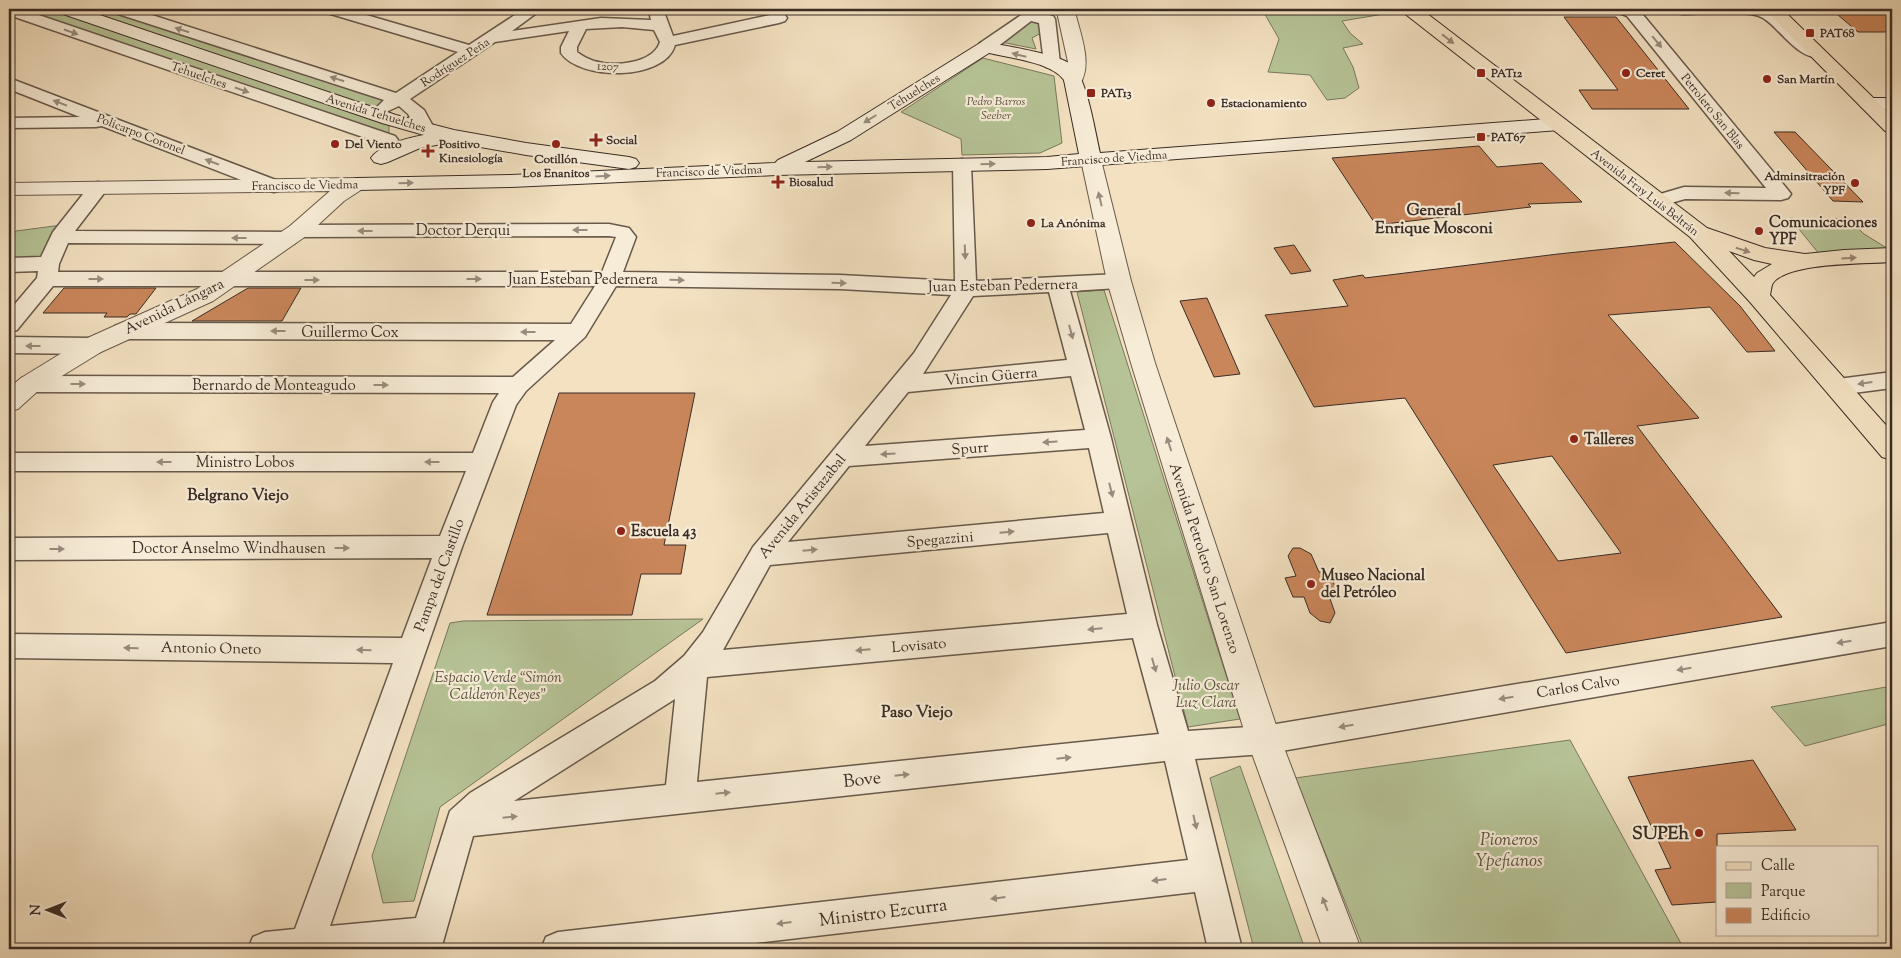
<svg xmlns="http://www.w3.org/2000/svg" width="1901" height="958" font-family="'Sorts Mill Goudy',serif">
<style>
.green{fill:#b6c396;stroke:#78785e}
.building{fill:#ca865b;stroke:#3a2c25;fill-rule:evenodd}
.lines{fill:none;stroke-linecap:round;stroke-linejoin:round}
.minor-casing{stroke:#68594c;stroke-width:3}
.tertiary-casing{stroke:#68594c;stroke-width:2}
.secondary-casing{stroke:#3a2c25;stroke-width:2}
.primary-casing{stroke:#3a2c25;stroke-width:2}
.minor{fill:#f7ecd7;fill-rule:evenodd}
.tertiary{fill:#f7ecd7;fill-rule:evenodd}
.secondary{fill:#f7ecd7;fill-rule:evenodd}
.primary{fill:#f3e1c1;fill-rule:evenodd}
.oneway{fill:#988c7e}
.oneway2{fill:#968673}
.poi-dot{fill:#8f2418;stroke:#f7ecd7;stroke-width:2}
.labels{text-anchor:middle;stroke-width:4.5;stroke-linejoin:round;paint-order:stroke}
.far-poi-label{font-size:12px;font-weight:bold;fill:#3a2c25;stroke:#f7ecd7;text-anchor:start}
.far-street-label{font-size:12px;fill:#3a2c25;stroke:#f7ecd7}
.far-park-label{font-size:12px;font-style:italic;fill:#595241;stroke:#f7ecd7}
.poi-label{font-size:15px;font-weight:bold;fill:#3a2c25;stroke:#f7ecd7;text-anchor:start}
.street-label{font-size:15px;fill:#3a2c25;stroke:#f7ecd7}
.park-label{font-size:15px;font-style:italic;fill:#595241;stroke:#f7ecd7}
.far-district-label{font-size:16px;font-weight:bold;fill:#3a2c25;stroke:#f7ecd7}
.neighbourhood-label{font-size:16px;font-weight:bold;fill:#3a2c25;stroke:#f7ecd7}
.near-street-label{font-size:18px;fill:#3a2c25;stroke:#f7ecd7}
.near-poi-label{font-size:18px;font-weight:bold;fill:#3a2c25;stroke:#f7ecd7;text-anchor:end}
.near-park-label{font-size:18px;font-style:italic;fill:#595241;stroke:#f7ecd7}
</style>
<rect width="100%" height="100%" fill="#f3e1c1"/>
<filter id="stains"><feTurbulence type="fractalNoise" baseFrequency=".004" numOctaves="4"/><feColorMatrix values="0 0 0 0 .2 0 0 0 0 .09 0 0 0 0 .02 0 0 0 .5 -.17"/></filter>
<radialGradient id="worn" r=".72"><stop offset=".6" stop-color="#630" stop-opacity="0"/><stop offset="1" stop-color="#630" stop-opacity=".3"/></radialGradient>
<path class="green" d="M 9,9 L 118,9 L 398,99 L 377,114 L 389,119 L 389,140 Z
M 1262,9 L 1391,9 L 1396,12 L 1342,21 L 1350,33 L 1363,44 L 1343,48 L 1353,67 L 1359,88 L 1345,98 L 1327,100 L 1310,75 L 1268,72 L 1279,39 Z
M 1037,20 L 1044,25 L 1043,32 L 1032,38 L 1036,49 L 1001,42 L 1026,23 Z
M 983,58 L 1054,76 L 1062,143 L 1040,153 L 962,155 L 961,139 L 901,112 Z
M 1790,218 L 1811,220 L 1848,218 L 1864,234 L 1890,250 L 1820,255 Z
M 62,225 L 40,262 L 9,263 L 9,239 L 16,231 Z
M 1104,290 L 1240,719 L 1188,727 L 1077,292 Z
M 703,619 L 440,807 L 414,901 L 383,903 L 372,856 L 450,623 L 463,621 Z
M 1892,686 L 1892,723 L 1805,746 L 1771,707 Z
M 1570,740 L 1684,949 L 1364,949 L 1295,778 Z
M 1240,766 L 1305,949 L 1254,949 L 1210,778 Z"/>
<path class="building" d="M 1831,9 L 1892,9 L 1892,32 L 1858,32 Z
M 1564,17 L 1616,17 L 1689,109 L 1592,109 L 1579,90 L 1618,90 Z
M 1774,132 L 1795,132 L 1863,202 L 1833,201 Z
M 1479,146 L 1497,167 L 1542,163 L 1582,202 L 1528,204 L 1531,207 L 1376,225 L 1332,158 Z
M 1675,242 L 1740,306 L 1775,351 L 1747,352 L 1710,307 L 1608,315 L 1699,418 L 1637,426 L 1782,617 L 1566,653 L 1405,398 L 1314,407 L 1265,315 L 1348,306 L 1333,280 L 1363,275 L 1365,278 L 1558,254 ZM 1552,456 L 1621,553 L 1558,561 L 1493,465 Z
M 1294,245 L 1311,271 L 1291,274 L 1274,248 Z
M 64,288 L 156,288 L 136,314 L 130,314 L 127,317 L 104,317 L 107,313 L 43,313 Z
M 248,288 L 301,288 L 282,321 L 192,321 Z
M 1207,298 L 1240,374 L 1214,377 L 1180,301 Z
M 559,393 L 695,393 L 664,545 L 686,545 L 681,574 L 641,574 L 632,615 L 487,615 Z
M 1293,548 L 1300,548 L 1311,554 L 1319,572 L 1329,572 L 1337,591 L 1328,593 L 1335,613 L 1330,623 L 1320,621 L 1310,613 L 1304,597 L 1293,597 L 1285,578 L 1296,576 L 1288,556 Z
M 1753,760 L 1796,830 L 1717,834 L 1717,902 L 1672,905 L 1655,870 L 1671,868 L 1628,777 Z"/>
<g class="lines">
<defs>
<path id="minor" d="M 9,9 L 21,9 L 395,136 L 398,140 L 395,144 L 389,146 L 383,144 L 9,15 Z
M 110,9 L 133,9 L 396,93 L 458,52 L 324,12 L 322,9 L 346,9 L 469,45 L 524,9 L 542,9 L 512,31 L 601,18 L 651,20 L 649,11 L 651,9 L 663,9 L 673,36 L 779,13 L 785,15 L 787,18 L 785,21 L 779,23 L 675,45 C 665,81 580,81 561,53 L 561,47 L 569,31 L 495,42 L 410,99 L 424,110 L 434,128 L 431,132 L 425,133 L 419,132 L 408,114 L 399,106 L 386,112 L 380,111 L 377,107 L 384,100 L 112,12 ZM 622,27 L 654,30 L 660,42 C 653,64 614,67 594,61 C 588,59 582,56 577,52 L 577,47 L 586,29 Z
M 1030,9 L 1050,9 L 1045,14 L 1053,16 L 1055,19 L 1060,63 L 1058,67 L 1046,67 L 1044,63 L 1039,23 L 1031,21 L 992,51 L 980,51 L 978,47 L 980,43 Z
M 1615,9 L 1639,10 L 1788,190 L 1791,194 L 1788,198 L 1781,200 L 1685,199 L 1657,207 L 1650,205 L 1647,201 L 1650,197 L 1684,187 L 1766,188 L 1627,16 L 1617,12 Z
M 1674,9 L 1768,9 L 1776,12 L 1797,33 L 1825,53 L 1823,57 C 1799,62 1780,28 1763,18 C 1748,9 1701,14 1682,14 L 1676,12 Z
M 9,78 L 281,182 L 284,186 L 281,190 L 274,192 L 267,190 L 102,126 L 96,127 L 9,128 L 9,118 L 80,117 L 9,89 Z
M 962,159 L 969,161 L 971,165 L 976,281 L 1119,274 L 1126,276 L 1130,281 L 1126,286 L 1119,288 L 1070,291 L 1111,438 L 1157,625 L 1188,731 L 1264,726 L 1892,622 L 1892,646 L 1264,754 L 1195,759 L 1242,949 L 1208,949 L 1195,892 L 703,949 L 541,949 L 546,937 L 558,932 L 1188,860 L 1165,761 L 473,836 L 441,949 L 248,949 L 253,937 L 265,932 L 295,929 L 393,663 L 9,658 L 9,634 L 402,638 L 432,558 L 9,560 L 9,538 L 440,536 L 466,471 L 9,471 L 9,453 L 473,453 L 493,402 L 499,393 L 30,392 L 22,390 L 18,384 L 22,378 L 30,376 L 513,377 L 555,340 L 123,339 L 115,336 L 112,331 L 115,326 L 123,323 L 571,324 L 595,286 L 53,286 L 17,330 L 9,332 L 9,311 L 37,278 L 38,271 L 9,272 L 9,258 L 41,257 L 53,232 L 91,184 L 98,182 L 105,184 L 108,188 L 75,231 L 288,232 L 291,227 L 298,225 L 609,224 L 629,228 L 636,237 L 623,272 L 840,275 L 955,281 L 953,165 L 955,161 ZM 609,236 L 616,237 L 602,272 L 58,272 L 59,264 L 68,243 L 288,244 L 295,243 L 298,237 ZM 616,286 L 840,289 L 951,295 L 914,353 L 753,547 L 703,632 L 684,656 L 655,681 L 470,793 L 450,811 L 416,918 L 330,926 L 462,547 L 516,405 L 526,391 L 585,337 ZM 1049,292 L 1067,360 L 923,374 L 973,296 ZM 1071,376 L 1085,430 L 865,446 L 908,392 ZM 1089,448 L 1104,513 L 788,542 L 849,466 ZM 1108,533 L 1127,614 L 723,650 L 770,565 ZM 1133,638 L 1159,734 L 697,782 L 707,677 ZM 675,699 L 666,785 L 514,801 Z
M 9,337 L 92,338 L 100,340 L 103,346 L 100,352 L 92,354 L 9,353 Z
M 1892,372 L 1892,388 L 1838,395 L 1830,393 L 1826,387 L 1830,381 L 1838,379 Z"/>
<path id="tertiary" d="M 1059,9 L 1076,9 L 1075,12 C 1080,33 1093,64 1080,84 L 1073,86 L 1066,84 L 1064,80 L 1068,62 L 1057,12 Z
M 1091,154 L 1098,156 L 1101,160 L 1131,281 L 1155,363 L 1281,740 L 1361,949 L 1323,949 L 1247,740 L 1131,363 L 1107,281 L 1081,160 L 1084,156 Z
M 357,178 L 364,180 L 368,184 L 364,188 L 344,201 L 306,236 L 213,301 L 101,352 L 39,390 L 18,409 L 9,411 L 9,388 L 21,378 L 83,340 L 197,289 L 290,226 L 330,191 L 9,195 L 9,183 Z"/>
<path id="secondary" d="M 57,9 L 82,9 L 396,115 L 454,130 L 526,143 L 629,157 L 636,159 L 639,163 L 636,167 L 629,169 L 526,155 L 452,142 L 420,148 L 388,162 L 381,164 L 374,162 L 371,158 C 381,144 408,138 424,135 L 382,123 L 60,13 Z
M 986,42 C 1005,46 1059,54 1072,65 C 1087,78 1095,132 1100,153 L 1559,118 L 1566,120 L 1569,124 L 1566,128 L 1559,130 L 1047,169 L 776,175 L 511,187 L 357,190 L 350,188 L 346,184 L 350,180 L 357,178 L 511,175 L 775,163 L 778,160 L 837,132 L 980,43 ZM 989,53 C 1010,58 1051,62 1064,80 L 1079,154 L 1047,157 L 805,162 L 851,140 Z
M 1869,98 L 1892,98 L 1892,110 L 1862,108 L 1859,104 L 1862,100 Z"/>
<path id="primary" d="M 1402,9 L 1421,9 L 1707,228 L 1765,248 L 1805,254 L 1844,250 L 1892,248 L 1892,262 C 1867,264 1788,262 1773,283 C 1771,286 1771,292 1770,295 L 1892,432 L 1892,460 L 1882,457 L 1750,302 L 1690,237 L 1404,13 ZM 1729,251 L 1754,260 L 1772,264 L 1757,273 L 1754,277 Z
M 1764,9 L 1782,9 L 1892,116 L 1892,133 L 1885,131 Z"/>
</defs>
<use href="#minor" class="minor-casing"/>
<use href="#tertiary" class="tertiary-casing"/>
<use href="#secondary" class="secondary-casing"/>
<use href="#primary" class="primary-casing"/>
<use href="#minor" class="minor"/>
<use href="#tertiary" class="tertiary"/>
<use href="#secondary" class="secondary"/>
<use href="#primary" class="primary"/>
</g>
<defs><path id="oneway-solid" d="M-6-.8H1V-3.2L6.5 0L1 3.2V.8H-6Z" transform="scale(1.25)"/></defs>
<g class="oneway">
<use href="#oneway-solid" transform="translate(182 30) rotate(-162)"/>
<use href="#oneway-solid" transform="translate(71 32) rotate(19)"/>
<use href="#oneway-solid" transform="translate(1657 42) rotate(51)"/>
<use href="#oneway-solid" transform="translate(1019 55) rotate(-166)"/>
<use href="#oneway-solid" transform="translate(337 79) rotate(-162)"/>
<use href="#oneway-solid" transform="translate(242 90) rotate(19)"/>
<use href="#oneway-solid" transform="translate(60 103) rotate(-159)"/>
<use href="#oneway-solid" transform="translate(870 119) rotate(148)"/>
<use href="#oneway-solid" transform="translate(212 162) rotate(-159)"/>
<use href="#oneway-solid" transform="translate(988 164) rotate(-1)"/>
<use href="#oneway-solid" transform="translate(825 167) rotate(-1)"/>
<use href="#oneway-solid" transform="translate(603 176) rotate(-3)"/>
<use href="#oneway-solid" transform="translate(406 183) rotate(-1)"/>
<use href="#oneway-solid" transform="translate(1732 193) rotate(-179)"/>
<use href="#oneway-solid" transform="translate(1100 199) rotate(-103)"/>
<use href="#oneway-solid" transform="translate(580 230) rotate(180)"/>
<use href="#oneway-solid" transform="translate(365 231) rotate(180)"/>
<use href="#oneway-solid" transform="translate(239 238) rotate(-180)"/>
<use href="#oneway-solid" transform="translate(965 252) rotate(88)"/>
<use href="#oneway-solid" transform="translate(96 279)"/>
<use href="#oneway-solid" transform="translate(474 279)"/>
<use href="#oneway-solid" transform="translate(312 280)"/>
<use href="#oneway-solid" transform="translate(677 280) rotate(1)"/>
<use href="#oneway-solid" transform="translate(839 283) rotate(2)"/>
<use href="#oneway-solid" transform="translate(278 331) rotate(-180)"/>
<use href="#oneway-solid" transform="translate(528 332) rotate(-180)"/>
<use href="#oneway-solid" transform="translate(1071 332) rotate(75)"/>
<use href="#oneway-solid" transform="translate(33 346) rotate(-180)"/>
<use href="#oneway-solid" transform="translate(1865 383) rotate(172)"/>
<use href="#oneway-solid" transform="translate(78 384)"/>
<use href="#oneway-solid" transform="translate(381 385)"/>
<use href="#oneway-solid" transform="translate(1050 442) rotate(176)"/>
<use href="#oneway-solid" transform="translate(1169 444) rotate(-108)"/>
<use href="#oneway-solid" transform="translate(888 454) rotate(176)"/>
<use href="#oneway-solid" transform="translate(164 462) rotate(180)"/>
<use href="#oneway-solid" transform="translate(432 462) rotate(180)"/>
<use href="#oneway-solid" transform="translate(1111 490) rotate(76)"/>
<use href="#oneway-solid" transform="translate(1007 532) rotate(-5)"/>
<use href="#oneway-solid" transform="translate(342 548)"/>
<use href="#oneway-solid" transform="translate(57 549)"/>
<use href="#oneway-solid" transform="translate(810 550) rotate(-5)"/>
<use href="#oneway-solid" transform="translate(1095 629) rotate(175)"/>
<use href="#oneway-solid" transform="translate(1844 642) rotate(171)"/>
<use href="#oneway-solid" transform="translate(131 648) rotate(-179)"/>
<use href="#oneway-solid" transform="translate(364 650) rotate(-179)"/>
<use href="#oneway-solid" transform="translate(863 650) rotate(175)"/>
<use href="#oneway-solid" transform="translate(1154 665) rotate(74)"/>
<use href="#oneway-solid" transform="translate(1684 669) rotate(171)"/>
<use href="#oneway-solid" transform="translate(1506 698) rotate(171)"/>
<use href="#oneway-solid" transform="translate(1346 726) rotate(170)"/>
<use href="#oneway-solid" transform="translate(1064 758) rotate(-6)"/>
<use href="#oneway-solid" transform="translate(902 775) rotate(-6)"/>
<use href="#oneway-solid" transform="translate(723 793) rotate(-6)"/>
<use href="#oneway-solid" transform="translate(510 817) rotate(-6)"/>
<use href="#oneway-solid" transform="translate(1195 822) rotate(77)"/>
<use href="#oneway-solid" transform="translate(1159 880) rotate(173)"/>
<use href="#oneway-solid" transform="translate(998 898) rotate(173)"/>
<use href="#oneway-solid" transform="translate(1325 904) rotate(-111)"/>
<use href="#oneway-solid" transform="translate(784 923) rotate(173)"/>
</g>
<g class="oneway2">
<use href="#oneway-solid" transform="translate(1448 39) rotate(38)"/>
<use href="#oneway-solid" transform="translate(1743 250) rotate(17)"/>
<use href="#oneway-solid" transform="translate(1849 258) rotate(-4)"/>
</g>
<g class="poi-dot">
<rect x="1805" y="28" width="10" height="10" rx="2.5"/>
<rect x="1476" y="68" width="10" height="10" rx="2.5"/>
<circle cx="1626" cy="73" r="5"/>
<circle cx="1767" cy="79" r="5"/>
<rect x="1086" y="88" width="10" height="10" rx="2.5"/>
<circle cx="1211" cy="103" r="5"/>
<rect x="1476" y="132" width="10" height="10" rx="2.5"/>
<path d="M593.5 132.5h5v5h5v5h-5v5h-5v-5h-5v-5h5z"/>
<circle cx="335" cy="144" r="5"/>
<circle cx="556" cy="144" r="5"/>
<path d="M425.5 143.5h5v5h5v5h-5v5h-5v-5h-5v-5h5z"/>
<path d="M775.5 174.5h5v5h5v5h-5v5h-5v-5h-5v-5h5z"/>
<circle cx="1855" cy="183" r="5"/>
<circle cx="1031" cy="223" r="5"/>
<circle cx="1759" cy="231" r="5"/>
<circle cx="1574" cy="439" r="5"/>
<circle cx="621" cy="531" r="5"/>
<circle cx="1311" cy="584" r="5"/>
<circle cx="1699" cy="833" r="5"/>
</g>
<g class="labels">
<g class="far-poi-label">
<text x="1820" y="37">PAT68</text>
<text x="1491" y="77">PAT12</text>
<text x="1636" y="77">Ceret</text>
<text x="1777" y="83">San Martín</text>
<text x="1101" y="97">PAT13</text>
<text x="1221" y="107">Estacionamiento</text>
<text x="1491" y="141">PAT67</text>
<text x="606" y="144">Social</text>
<text x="345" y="148">Del Viento</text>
<text x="439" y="148">Positivo<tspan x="439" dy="14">Kinesiología</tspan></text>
<text x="556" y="163" text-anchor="middle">Cotillón<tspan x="556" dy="14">Los Enanitos</tspan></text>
<text x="1845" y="180" text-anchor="end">Adminsitración<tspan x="1845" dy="14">YPF</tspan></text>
<text x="789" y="186">Biosalud</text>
<text x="1041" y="227">La Anónima</text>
</g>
<g class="far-street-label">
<text transform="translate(455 62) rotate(-33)" y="4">Rodríguez Peña</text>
<text transform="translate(608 66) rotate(2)" y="4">1207</text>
<text transform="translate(199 75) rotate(19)" y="4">Tehuelches</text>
<text transform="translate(914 92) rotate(-32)" y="4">Tehuelches</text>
<text transform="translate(1713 111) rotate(51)" y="4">Petrolero San Blas</text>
<text transform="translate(376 113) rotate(17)" y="4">Avenida Tehuelches</text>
<text transform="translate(141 134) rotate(21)" y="4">Policarpo Coronel</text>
<text transform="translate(1114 158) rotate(-4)" y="4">Francisco de Viedma</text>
<text transform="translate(709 171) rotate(-2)" y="4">Francisco de Viedma</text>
<text transform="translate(305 185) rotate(-1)" y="4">Francisco de Viedma</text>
<text transform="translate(1645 192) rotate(38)" y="4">Avenida Fray Luis Beltrán</text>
</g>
<g class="far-park-label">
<text x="996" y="105">Pedro Barros<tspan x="996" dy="14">Seeber</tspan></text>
</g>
<g class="poi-label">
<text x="1769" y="227">Comunicaciones<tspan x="1769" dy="17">YPF</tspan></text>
<text x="1584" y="444">Talleres</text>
<text x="631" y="536">Escuela 43</text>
<text x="1321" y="580">Museo Nacional<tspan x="1321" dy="17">del Petróleo</tspan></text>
</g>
<g class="street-label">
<text x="463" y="235">Doctor Derqui</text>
<text x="583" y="284">Juan Esteban Pedernera</text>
<text transform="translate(1003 285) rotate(-1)" y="5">Juan Esteban Pedernera</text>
<text transform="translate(174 306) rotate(-26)" y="5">Avenida Lángara</text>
<text x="350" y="337">Guillermo Cox</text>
<text transform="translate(991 376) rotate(-5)" y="5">Vincin Güerra</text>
<text x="274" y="390">Bernardo de Monteagudo</text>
<text transform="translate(970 448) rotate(-4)" y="5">Spurr</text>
<text x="245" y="467">Ministro Lobos</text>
<text transform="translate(802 506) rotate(-51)" y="5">Avenida Aristazabal</text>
<text transform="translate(940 539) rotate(-5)" y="5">Spegazzini</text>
<text x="229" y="553">Doctor Anselmo Windhausen</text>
<text transform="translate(1205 558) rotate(72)" y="5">Avenida Petrolero San Lorenzo</text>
<text transform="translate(439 575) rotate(-70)" y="5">Pampa del Castillo</text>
<text transform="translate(919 645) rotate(-5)" y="5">Lovisato</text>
<text transform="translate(211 648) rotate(1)" y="5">Antonio Oneto</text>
<text transform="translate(1578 686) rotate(-9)" y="5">Carlos Calvo</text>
</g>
<g class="park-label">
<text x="498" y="682">Espacio Verde “Simón<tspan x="498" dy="17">Calderón Reyes”</tspan></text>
<text x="1206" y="690">Julio Oscar<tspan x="1206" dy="17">Luz Clara</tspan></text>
</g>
<g class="far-district-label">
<text x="1434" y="215">General<tspan x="1434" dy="18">Enrique Mosconi</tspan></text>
</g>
<g class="neighbourhood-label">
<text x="238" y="500">Belgrano Viejo</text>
<text x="917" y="717">Paso Viejo</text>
</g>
<g class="near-street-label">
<text transform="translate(862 779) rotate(-6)" y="6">Bove</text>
<text transform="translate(883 912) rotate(-7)" y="6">Ministro Ezcurra</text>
</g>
<g class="near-poi-label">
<text x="1689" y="839">SUPEh</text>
</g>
<g class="near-park-label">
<text x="1509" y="845">Pioneros<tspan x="1509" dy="21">Ypefianos</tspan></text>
</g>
</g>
<rect width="1901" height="958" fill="none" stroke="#f3e1c1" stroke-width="30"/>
<rect x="10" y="10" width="1881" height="938" fill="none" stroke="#3a2c25" stroke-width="2.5"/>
<rect x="15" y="15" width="1871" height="928" fill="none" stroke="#3a2c25"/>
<rect x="1716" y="846" width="162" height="90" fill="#f7ecd7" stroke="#ab9f90"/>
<rect x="1726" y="862" width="25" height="8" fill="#f3e1c1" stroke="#ab9f90"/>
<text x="1761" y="870" font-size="15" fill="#3a2c25">Calle</text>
<rect x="1726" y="883" width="25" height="15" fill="#b6c396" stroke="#ab9f90"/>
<text x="1761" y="896" font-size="15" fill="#3a2c25">Parque</text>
<rect x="1726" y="908" width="25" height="15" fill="#ca865b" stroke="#ab9f90"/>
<text x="1761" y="920" font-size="15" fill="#3a2c25">Edificio</text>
<g transform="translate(48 910) rotate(270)" stroke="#f7ecd7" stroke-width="4" paint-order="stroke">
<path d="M0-4L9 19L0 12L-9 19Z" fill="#3a2c25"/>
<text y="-8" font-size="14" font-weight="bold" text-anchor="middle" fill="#3a2c25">N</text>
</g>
<rect width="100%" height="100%" filter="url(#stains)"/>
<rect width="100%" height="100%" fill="url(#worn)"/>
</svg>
